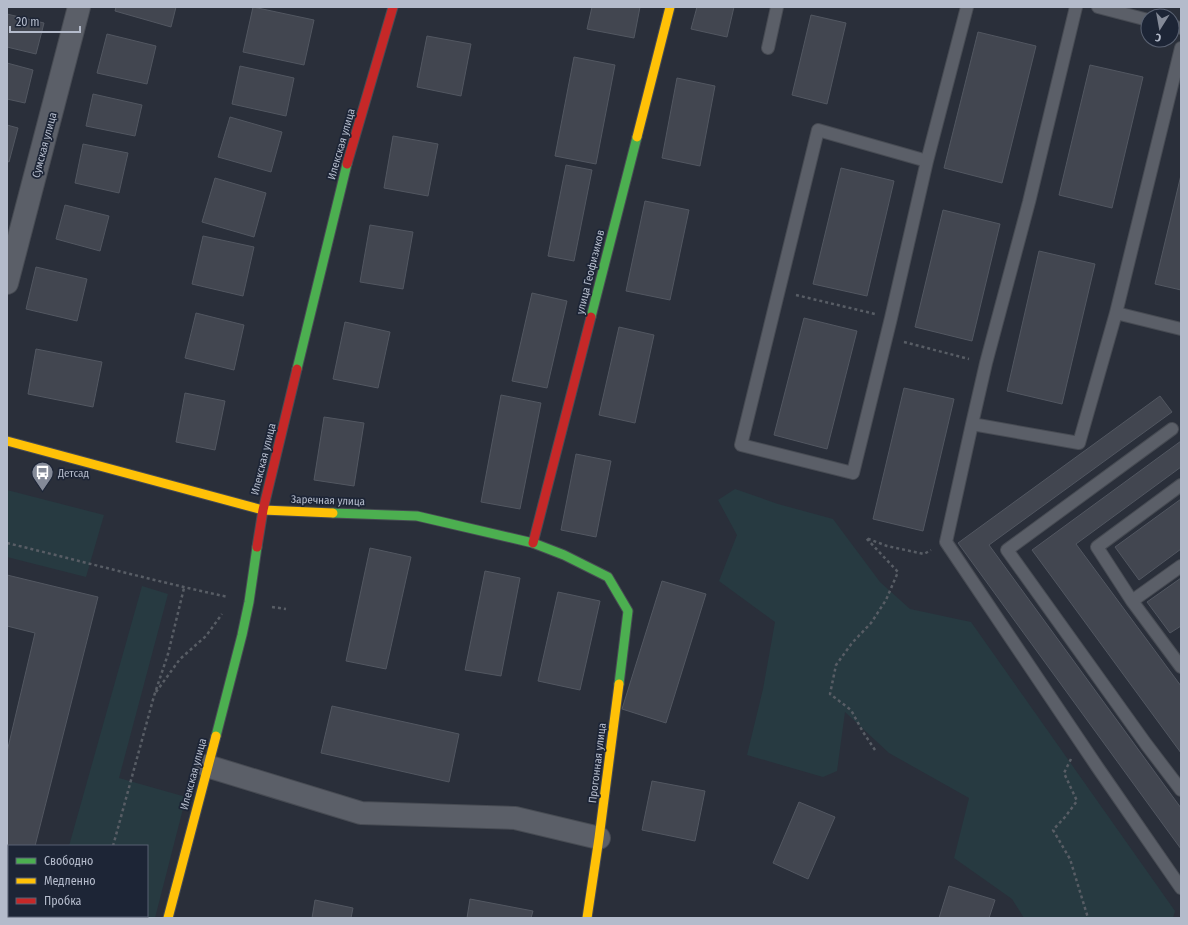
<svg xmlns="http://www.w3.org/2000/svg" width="1188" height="925" font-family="'Fira Sans Condensed',sans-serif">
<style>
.green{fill:#273a41}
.building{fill:#424650;stroke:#525761}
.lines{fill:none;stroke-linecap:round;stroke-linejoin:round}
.lane-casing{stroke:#474b53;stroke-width:14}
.street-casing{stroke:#474b53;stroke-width:24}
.fast-casing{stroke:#474b53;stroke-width:11}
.slow-casing{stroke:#474b53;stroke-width:11}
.jam-casing{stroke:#474b53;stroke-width:11}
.path{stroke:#585d65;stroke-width:2.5;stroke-dasharray:3 3;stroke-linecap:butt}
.lane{stroke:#5b5f68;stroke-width:12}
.street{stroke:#5b5f68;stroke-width:22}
.fast{stroke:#4caf50;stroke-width:9}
.slow{stroke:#ffc107;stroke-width:9}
.jam{stroke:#c62828;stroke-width:9}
.labels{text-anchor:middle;stroke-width:3.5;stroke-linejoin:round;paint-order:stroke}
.street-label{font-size:11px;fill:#b4bbcb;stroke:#1d2536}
.poi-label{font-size:11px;fill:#b4bbcb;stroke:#1d2536;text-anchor:start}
</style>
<rect width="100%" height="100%" fill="#2a2f3a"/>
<path class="green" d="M 735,489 L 778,504 L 833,519 L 880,582 L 910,609 L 971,622 L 1175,911 L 1173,918 L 1024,918 L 1012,899 L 954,858 L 969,798 L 889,753 L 845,712 L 837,771 L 823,777 L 747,755 L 763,689 L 775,622 L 719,581 L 737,535 L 718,500 Z
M 7,490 L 104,515 L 86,577 L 7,557 Z
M 142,586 L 168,594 L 119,778 L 186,797 L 155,918 L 121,918 L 113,916 L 147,916 L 147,846 L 69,846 Z"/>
<path class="building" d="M 116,7 L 176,7 L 171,27 L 115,11 Z
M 253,7 L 314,20 L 304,65 L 243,52 Z
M 592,7 L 640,7 L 634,38 L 587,29 Z
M 697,7 L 734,7 L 727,37 L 691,29 Z
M 7,14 L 44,23 L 36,54 L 7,47 Z
M 811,15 L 846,23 L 827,104 L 792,95 Z
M 978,32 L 1036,46 L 1002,183 L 944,168 Z
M 107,34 L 156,46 L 147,84 L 97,73 Z
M 427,36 L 471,44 L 461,96 L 417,87 Z
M 574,57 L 615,65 L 596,164 L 555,156 Z
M 7,63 L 33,70 L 25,103 L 7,99 Z
M 1090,65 L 1143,77 L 1112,208 L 1059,195 Z
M 240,66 L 294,78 L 286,116 L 232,104 Z
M 677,78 L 715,86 L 700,166 L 662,158 Z
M 93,94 L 142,105 L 135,136 L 86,126 Z
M 230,117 L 282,132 L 271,172 L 218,157 Z
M 7,125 L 18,128 L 9,162 L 7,161 Z
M 393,136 L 438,144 L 428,196 L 384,188 Z
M 83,144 L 128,153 L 119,193 L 75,183 Z
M 566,165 L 592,170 L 574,261 L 548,256 Z
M 841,168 L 894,181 L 867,296 L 813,284 Z
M 1181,175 L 1181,290 L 1155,284 Z
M 215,178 L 266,193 L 254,237 L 202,222 Z
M 645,201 L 689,210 L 670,300 L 626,291 Z
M 65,205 L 109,216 L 100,251 L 56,239 Z
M 943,210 L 1000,224 L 972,341 L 915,327 Z
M 370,225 L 413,232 L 403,289 L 360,282 Z
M 203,236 L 254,247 L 243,296 L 192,284 Z
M 1039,251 L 1095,264 L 1062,404 L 1007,391 Z
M 36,267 L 87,279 L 77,321 L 26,309 Z
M 532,293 L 567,301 L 547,388 L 512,381 Z
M 196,313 L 244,325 L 234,370 L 185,358 Z
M 804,318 L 857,331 L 827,449 L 774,435 Z
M 345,322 L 390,332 L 378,388 L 333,379 Z
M 619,327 L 654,335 L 635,423 L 599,415 Z
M 36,349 L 102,362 L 93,407 L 28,394 Z
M 904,388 L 954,399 L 923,531 L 873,519 Z
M 185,393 L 225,401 L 215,450 L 176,442 Z
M 501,395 L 541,403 L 520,509 L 481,502 Z
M 1160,396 L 1172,412 L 989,545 L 1181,808 L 1181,849 L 958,543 Z
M 324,417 L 364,423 L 354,486 L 314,480 Z
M 1181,441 L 1181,467 L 1076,544 L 1181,686 L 1181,753 L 1032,550 Z
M 576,454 L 611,461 L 596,537 L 561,530 Z
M 1181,499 L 1181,549 L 1139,580 L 1115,547 Z
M 370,548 L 411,557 L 386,669 L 346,661 Z
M 485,571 L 520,578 L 501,676 L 465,670 Z
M 7,575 L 98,597 L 35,846 L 9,846 L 9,916 L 18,916 L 17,918 L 7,918 L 7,752 L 35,633 L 7,626 Z
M 1181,578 L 1181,626 L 1170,633 L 1147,602 Z
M 662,581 L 706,594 L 666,723 L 622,709 Z
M 558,592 L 600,601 L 580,690 L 538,681 Z
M 332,706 L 459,734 L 449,782 L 321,753 Z
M 652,781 L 705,791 L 695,841 L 642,830 Z
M 799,802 L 835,817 L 808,879 L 773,863 Z
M 949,886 L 995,900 L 989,918 L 939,918 Z
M 470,899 L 533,911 L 531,918 L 467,918 Z
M 315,900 L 353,908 L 351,918 L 312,918 Z"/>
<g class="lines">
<defs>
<path id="lane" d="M 1076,7 L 1029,202 L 986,363 L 972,424 L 946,542 L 1098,768 L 1181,888
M 1098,7 L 1148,20
M 1172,26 L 1181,28
M 768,48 L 777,7
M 927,161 L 818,130 L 741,445 L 853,473 L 891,318 L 927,161 L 967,7
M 1116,313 L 1181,48
M 972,424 L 1079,443 L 1116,313 L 1181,329
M 1172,429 L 1007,550 L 1146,744 L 1181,790
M 1181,485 L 1097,547 L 1132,601 L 1181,667
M 1132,601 L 1181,566"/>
<path id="street" d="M 7,283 L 79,7
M 207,766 L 361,813 L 515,818 L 599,838"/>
<path id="fast" d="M 591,317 L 637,137
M 297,369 L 347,164
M 333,513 L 417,516 L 533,543 L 564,555 L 608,577 L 628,611 L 619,684
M 216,736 L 242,635 L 249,602 L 257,547"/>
<path id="slow" d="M 637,137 L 670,7
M 7,441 L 263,510 L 333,513
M 168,918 L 216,736
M 587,918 L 599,838 L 619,684"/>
<path id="jam" d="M 347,164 L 393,7
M 533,543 L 591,317
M 257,547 L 263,510 L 297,369"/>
</defs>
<use href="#lane" class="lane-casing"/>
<use href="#street" class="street-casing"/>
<use href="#fast" class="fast-casing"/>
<use href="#slow" class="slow-casing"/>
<use href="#jam" class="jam-casing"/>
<path class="path" d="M 796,295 L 875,314
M 904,342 L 969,359
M 7,543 C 81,561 154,581 228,597
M 272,607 L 286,609
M 156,692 L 180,659 L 206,636 L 222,614
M 875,750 L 863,732 L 851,710 L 830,694 L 836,665 L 852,643 L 871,623 L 886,600 L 898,572 L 866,538 L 887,546 L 924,554 L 931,550
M 1071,759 L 1064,773 L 1077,801 L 1065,817 L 1053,830 L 1070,859 L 1088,918
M 113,846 L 154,696 L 168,654 L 184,588
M 94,918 L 94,916"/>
<use href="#lane" class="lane"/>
<use href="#street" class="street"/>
<use href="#fast" class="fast"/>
<use href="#slow" class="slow"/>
<use href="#jam" class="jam"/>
</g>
<defs>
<symbol id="bus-pin" viewBox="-11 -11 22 30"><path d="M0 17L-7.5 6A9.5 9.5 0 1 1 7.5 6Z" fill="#848a98" stroke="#1d2536"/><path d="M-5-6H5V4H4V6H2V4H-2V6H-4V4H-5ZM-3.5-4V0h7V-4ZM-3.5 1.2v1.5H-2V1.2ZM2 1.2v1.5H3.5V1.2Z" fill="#fff"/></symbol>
</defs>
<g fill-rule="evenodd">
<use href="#bus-pin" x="30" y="460" width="25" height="34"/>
</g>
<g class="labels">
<g class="street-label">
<text transform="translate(341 144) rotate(-74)" y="4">Илекская улица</text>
<text transform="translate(44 145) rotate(-75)" y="4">Сумская улица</text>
<text transform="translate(590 272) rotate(-76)" y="4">улица Геофизиков</text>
<text transform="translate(263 459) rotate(-76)" y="4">Илекская улица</text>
<text transform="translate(328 500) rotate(2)" y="4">Заречная улица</text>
<text transform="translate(597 763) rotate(-83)" y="4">Прогонная улица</text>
<text transform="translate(193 774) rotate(-75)" y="4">Илекская улица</text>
</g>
<g class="poi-label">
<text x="58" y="477">Детсад</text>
</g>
</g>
<rect width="1188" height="925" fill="none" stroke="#b4bbcb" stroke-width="16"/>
<rect x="8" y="845" width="140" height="72" fill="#1d2536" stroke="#596172"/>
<rect x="16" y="858" width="20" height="6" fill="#4caf50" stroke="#596172"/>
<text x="44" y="865" font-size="12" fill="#b4bbcb">Свободно</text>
<rect x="16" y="878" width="20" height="6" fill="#ffc107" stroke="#596172"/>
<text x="44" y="885" font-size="12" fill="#b4bbcb">Медленно</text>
<rect x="16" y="898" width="20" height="6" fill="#c62828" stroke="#596172"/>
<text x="44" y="905" font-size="12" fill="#b4bbcb">Пробка</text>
<g transform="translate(1160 28) rotate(191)"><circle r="19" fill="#1d2536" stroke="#596172"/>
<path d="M0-3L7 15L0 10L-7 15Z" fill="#848a98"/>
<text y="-6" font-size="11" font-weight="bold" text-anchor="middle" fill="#b4bbcb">С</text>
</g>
<path d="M10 26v6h70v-6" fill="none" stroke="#b4bbcb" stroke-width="2"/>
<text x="16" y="26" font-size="12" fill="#b4bbcb" stroke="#1d2536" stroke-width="3" paint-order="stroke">20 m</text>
</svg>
